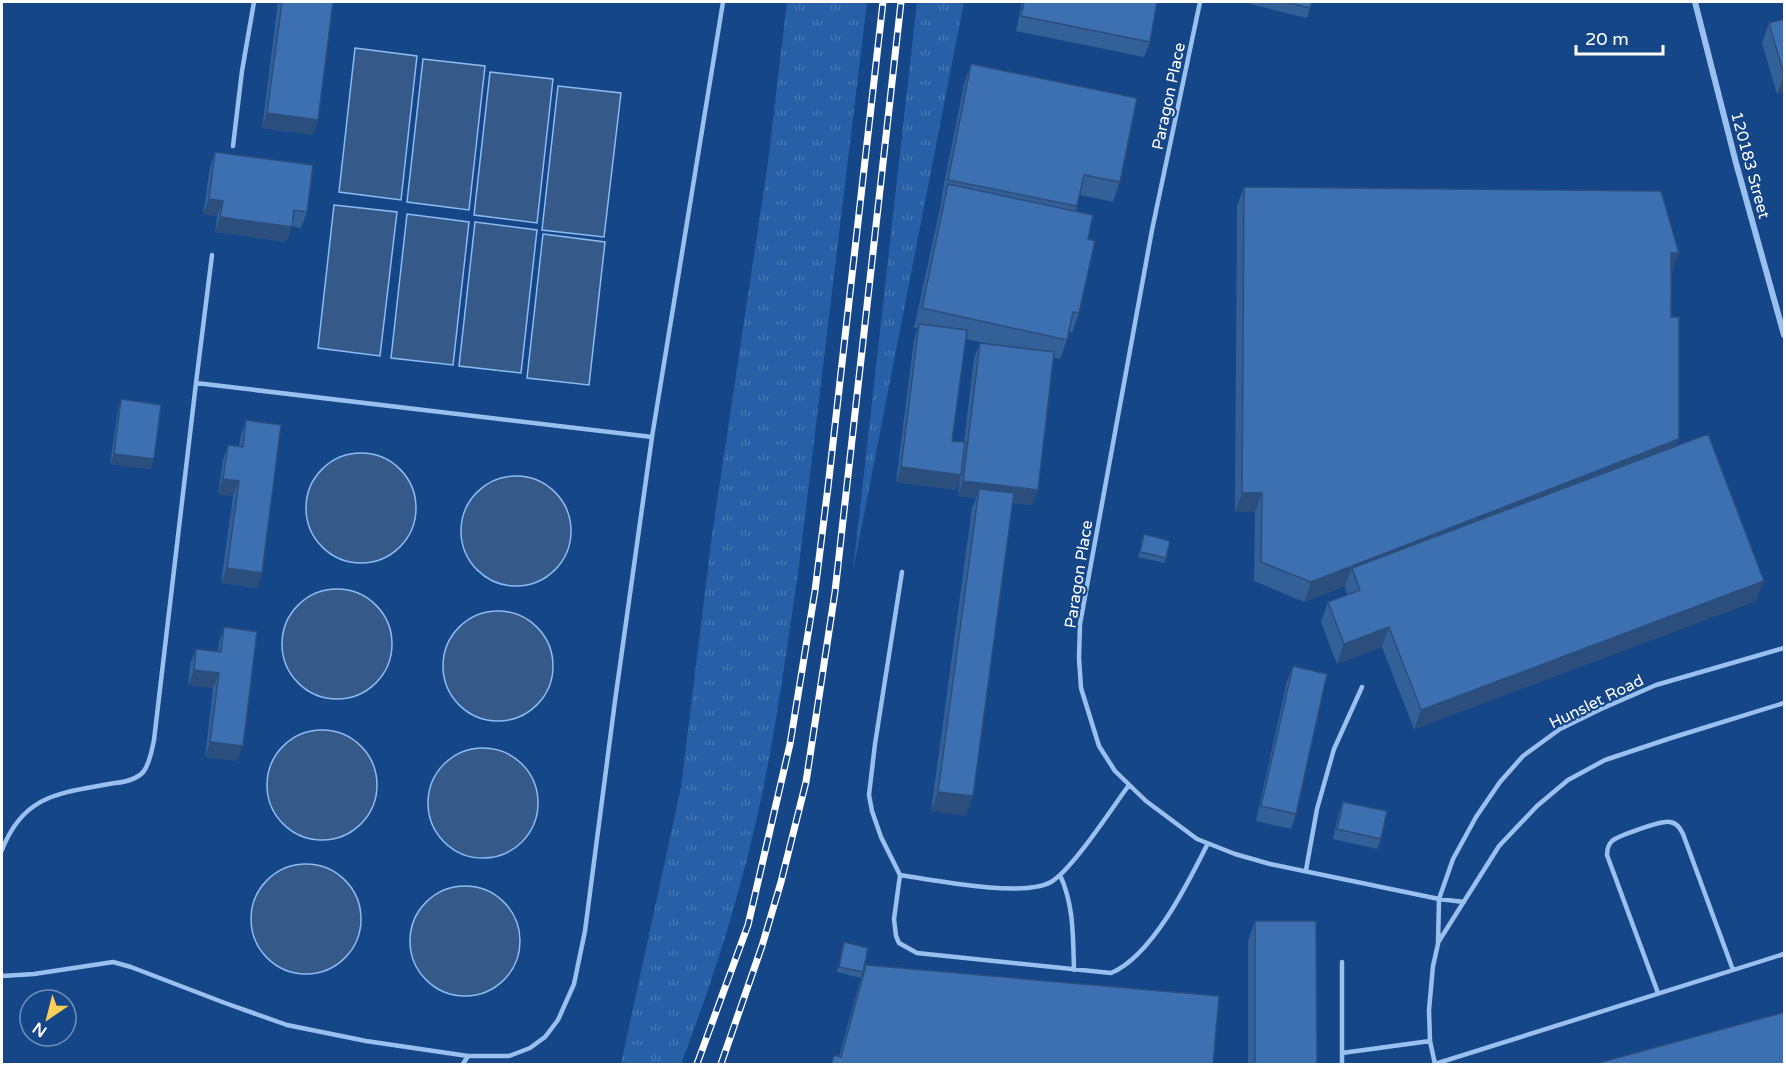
<svg xmlns="http://www.w3.org/2000/svg" width="1786" height="1066" font-family="'Varela Round',sans-serif">
<style>
.grass{fill:url(#grass-tufts)}
.water{fill:#355a8a;stroke:#8cbbf2;stroke-width:1.5}
.lines{fill:none;stroke-linecap:round;stroke-linejoin:round}
.service{stroke:#9ac0ef;stroke-width:4.5}
.minor{stroke:#9ac0ef;stroke-width:6}
.rail-casing{stroke:#fff;stroke-width:7}
.rail{stroke:#154687;stroke-width:4.5;stroke-dasharray:14;stroke-linecap:butt}
.wall{fill:#346098;fill-rule:evenodd}
.shaded-wall{fill:#2b4e7c}
.building{fill:#3d70b1;stroke:#2b4e7c;stroke-width:1.5}
.labels{text-anchor:middle;stroke-width:4.5;stroke-linejoin:round;paint-order:stroke}
.street-label{font-size:16px;fill:#fff;stroke:#154687}
</style>
<defs>
<pattern id="grass-tufts" width="24" height="20" patternUnits="userSpaceOnUse" patternTransform="scale(1.5)"><rect width="24" height="20" fill="#2760a6"/><path d="M3 7l-1-3M5 7V3M7 7l1-3M15 17l-1-3M17 17v-4M19 17l1-3" fill="none" stroke="#4778b3"/></pattern>
</defs>
<rect width="100%" height="100%" fill="#154687"/>
<path class="grass" d="M 787,2 L 867,2 L 798,574 C 786,652 776,731 759,808 C 740,895 713,981 681,1064 L 621,1064 L 681,787 L 712,535 L 768,162 Z
M 917,2 L 964,2 L 853,571 Z"/>
<path class="water" d="M 355,48 L 417,56 L 401,200 L 339,192 Z
M 423,59 L 485,66 L 469,210 L 407,202 Z
M 490,72 L 553,79 L 537,223 L 474,215 Z
M 558,86 L 621,93 L 604,237 L 542,230 Z
M 334,205 L 397,212 L 380,356 L 318,348 Z
M 407,214 L 469,222 L 453,365 L 391,358 Z
M 475,222 L 537,230 L 521,373 L 459,366 Z
M 543,234 L 605,242 L 589,385 L 527,378 Z
M306 508a55 55 0 1 1 110 0a55 55 0 1 1-110 0Z
M461 531a55 55 0 1 1 110 0a55 55 0 1 1-110 0Z
M282 644a55 55 0 1 1 110 0a55 55 0 1 1-110 0Z
M443 666a55 55 0 1 1 110 0a55 55 0 1 1-110 0Z
M267 785a55 55 0 1 1 110 0a55 55 0 1 1-110 0Z
M428 803a55 55 0 1 1 110 0a55 55 0 1 1-110 0Z
M251 919a55 55 0 1 1 110 0a55 55 0 1 1-110 0Z
M410 941a55 55 0 1 1 110 0a55 55 0 1 1-110 0Z"/>
<g class="lines">
<path class="service" d="M 1200,2 L 1152,230 L 1080,624 L 1079,658 L 1081,688 L 1099,746 L 1115,771 L 1146,801 L 1197,839 L 1235,854 L 1270,864 L 1439,899 L 1464,902
M 233,146 L 242,71 L 254,2
M 196,383 L 212,255
M 902,572 L 875,744 L 869,795 L 872,811 L 881,837 L 900,875 L 894,919 L 896,936 L 899,943 L 917,953 L 1111,973 C 1152,956 1188,883 1207,845
M 2,850 C 24,793 62,793 115,783 C 125,782 137,780 144,771 C 150,762 152,750 154,740 L 196,383 L 652,437
M 1306,870 L 1317,809 L 1334,749 L 1362,687
M 900,875 C 933,880 1022,898 1051,882 C 1072,870 1112,808 1129,785
M 1060,875 C 1074,905 1073,937 1074,970
M 1439,941 L 1499,846 L 1537,806 L 1568,780 L 1605,760 L 1671,738 L 1784,703
M 2,976 L 34,974 L 113,962 L 131,967 L 225,1003 L 287,1025 L 366,1041 L 468,1056 L 509,1056 L 530,1048 L 545,1037 L 558,1020 L 574,984 L 585,931 L 615,701 L 652,437 L 723,2
M 1658,993 L 1607,855 C 1607,850 1608,845 1612,841 C 1618,836 1662,820 1670,822 C 1677,823 1680,828 1683,834 L 1733,970
M 1342,1053 L 1342,962
M 463,1064 L 468,1056
M 1342,1064 L 1342,1053 L 1430,1041
M 1435,1064 L 1430,1041 L 1429,1010 L 1433,966 L 1438,944 L 1439,899 L 1453,859 L 1476,817 L 1500,782 L 1523,756 L 1560,729 L 1601,709 L 1656,685 L 1784,648
M 1435,1064 L 1784,954"/>
<path class="minor" d="M 1695,2 L 1736,163 L 1784,335"/>
<defs>
<path id="rail" d="M 697,1064 L 748,925 L 790,744 L 815,591 L 828,487 L 883,2
M 721,1064 L 762,946 L 781,882 L 806,782 L 835,592 L 901,2"/>
</defs>
<use href="#rail" class="rail-casing"/>
<use href="#rail" class="rail"/>
</g>
<path class="wall" d="M 278,2 L 333,2 L 318,120 L 312,135 L 262,128 Z
M 1022,2 L 1157,2 L 1150,42 L 1144,57 L 1016,31 Z
M 1250,2 L 1312,2 L 1307,18 L 1250,4 Z
M 1785,19 L 1785,92 L 1777,94 L 1762,43 L 1769,23 Z
M 971,64 L 1120,182 L 1113,202 L 1080,195 L 1076,211 L 1088,239 L 1079,313 L 1072,333 L 1069,332 L 1067,340 L 1060,359 L 1053,357 L 1038,490 L 1032,505 L 1012,503 L 966,816 L 931,811 L 972,508 L 976,498 L 958,496 L 960,478 L 956,490 L 896,482 L 914,339 L 918,328 L 914,328 L 942,199 L 941,199 L 964,84 ZM 965,339 L 990,344 L 980,343 L 974,358 L 964,442 L 952,441 Z
M 215,152 L 307,212 L 301,228 L 292,226 L 286,242 L 215,232 L 217,216 L 203,214 L 210,167 Z
M 1244,187 L 1672,273 L 1671,317 L 1679,439 L 1676,446 L 1756,601 L 1414,729 L 1382,647 L 1337,664 L 1321,622 L 1328,602 L 1347,595 L 1345,587 L 1345,586 L 1304,602 L 1254,581 L 1255,512 L 1235,512 L 1237,206 Z
M 121,399 L 151,469 L 110,464 L 118,410 Z
M 246,420 L 262,573 L 257,588 L 221,583 L 233,496 L 218,494 L 223,460 L 228,445 L 239,446 L 241,435 Z
M 1144,534 L 1166,558 L 1164,563 L 1138,557 Z
M 224,627 L 237,761 L 205,757 L 213,688 L 188,685 L 190,664 L 196,649 L 218,652 L 219,642 Z
M 1293,666 L 1296,814 L 1291,829 L 1256,821 L 1287,681 Z
M 1343,802 L 1381,839 L 1377,849 L 1333,839 L 1339,812 Z
M 1255,921 L 1317,1065 L 1248,1065 L 1248,941 Z
M 844,942 L 863,972 L 861,978 L 837,972 Z
M 866,965 L 1213,1065 L 830,1065 L 834,1055 L 839,1056 L 859,985 Z"/>
<path class="shaded-wall" d="M 1785,74 L 1785,92 L 1777,94 L 1784,75 Z
M 267,113 L 318,120 L 312,135 L 262,128 Z
M 209,199 L 223,201 L 217,216 L 203,214 Z
M 220,217 L 292,227 L 286,242 L 215,232 Z
M 1671,253 L 1679,253 L 1672,273 L 1664,273 Z
M 1679,439 L 1672,458 L 1352,568 L 1345,586 L 1304,602 L 1311,582 Z
M 114,454 L 154,459 L 151,469 L 110,464 Z
M 901,467 L 961,475 L 956,490 L 896,482 Z
M 223,479 L 239,481 L 233,496 L 218,494 Z
M 963,481 L 1038,490 L 1032,505 L 978,499 L 979,489 L 976,498 L 958,496 Z
M 1242,493 L 1262,493 L 1255,512 L 1235,512 Z
M 227,568 L 262,573 L 257,588 L 221,583 Z
M 1764,581 L 1756,601 L 1414,729 L 1421,710 Z
M 1389,627 L 1382,647 L 1337,664 L 1344,644 Z
M 194,670 L 219,673 L 213,688 L 188,685 Z
M 210,742 L 243,746 L 237,761 L 205,757 Z
M 938,792 L 973,796 L 966,816 L 931,811 Z"/>
<path class="building" d="M 282,2 L 333,2 L 318,120 L 267,113 Z
M 1024,2 L 1157,2 L 1150,42 L 1021,16 Z
M 1285,2 L 1312,2 L 1310,8 Z
M 1785,19 L 1785,74 L 1784,75 L 1769,23 Z
M 971,64 L 1137,98 L 1120,182 L 1084,175 L 1077,206 L 948,180 Z
M 215,152 L 313,165 L 307,212 L 294,210 L 292,227 L 220,217 L 223,201 L 209,199 Z
M 948,184 L 1093,215 L 1088,239 L 1095,241 L 1079,313 L 1073,312 L 1067,340 L 922,308 Z
M 1244,187 L 1661,191 L 1679,253 L 1671,253 L 1671,317 L 1679,317 L 1679,439 L 1311,582 L 1261,562 L 1262,493 L 1242,493 Z
M 919,324 L 967,330 L 952,441 L 965,442 L 961,475 L 901,467 Z
M 980,343 L 1054,352 L 1038,490 L 963,481 Z
M 121,399 L 161,405 L 154,459 L 114,454 Z
M 246,420 L 281,425 L 262,573 L 227,568 L 239,481 L 223,479 L 228,445 L 243,447 Z
M 1708,434 L 1764,581 L 1421,710 L 1389,627 L 1344,644 L 1328,602 L 1360,590 L 1352,568 Z
M 979,489 L 1014,493 L 973,796 L 938,792 Z
M 1144,534 L 1170,541 L 1166,558 L 1140,552 Z
M 224,627 L 257,632 L 243,746 L 210,742 L 219,673 L 194,670 L 196,649 L 221,652 Z
M 1293,666 L 1327,674 L 1296,814 L 1261,806 Z
M 1343,802 L 1387,811 L 1381,839 L 1337,829 Z
M 1255,921 L 1316,921 L 1317,1065 L 1255,1065 Z
M 844,942 L 868,948 L 863,972 L 839,967 Z
M 866,965 L 1219,996 L 1213,1065 L 831,1065 L 834,1055 L 841,1057 Z
M 1785,1012 L 1785,1065 L 1591,1065 Z"/>
<g class="labels">
<g class="street-label">
<text transform="translate(1168 96) rotate(-78)" y="6">Paragon Place</text>
<text transform="translate(1751 165) rotate(75)" y="6">120183 Street</text>
<text transform="translate(1078 574) rotate(-81)" y="6">Paragon Place</text>
<text transform="translate(1596 701) rotate(-26)" y="6">Hunslet Road</text>
</g>
</g>
<rect width="1786" height="1066" fill="none" stroke="#ffffff" stroke-width="6"/>
<g transform="translate(48 1018) rotate(215)"><circle r="28" fill="#154687" stroke="#7390b7" stroke-width="1.5"/>
<path d="M0-4.5L10 22L0 15L-10 22Z" fill="#ffcf58"/>
<text y="-9" font-size="16" font-weight="bold" text-anchor="middle" fill="#ffffff">N</text>
</g>
<path d="M1576 45v9h87v-9" fill="none" stroke="#ffffff" stroke-width="3"/>
<text x="1585" y="45" font-size="18" fill="#ffffff" stroke="#154687" stroke-width="4.5" paint-order="stroke">20 m</text>
</svg>
